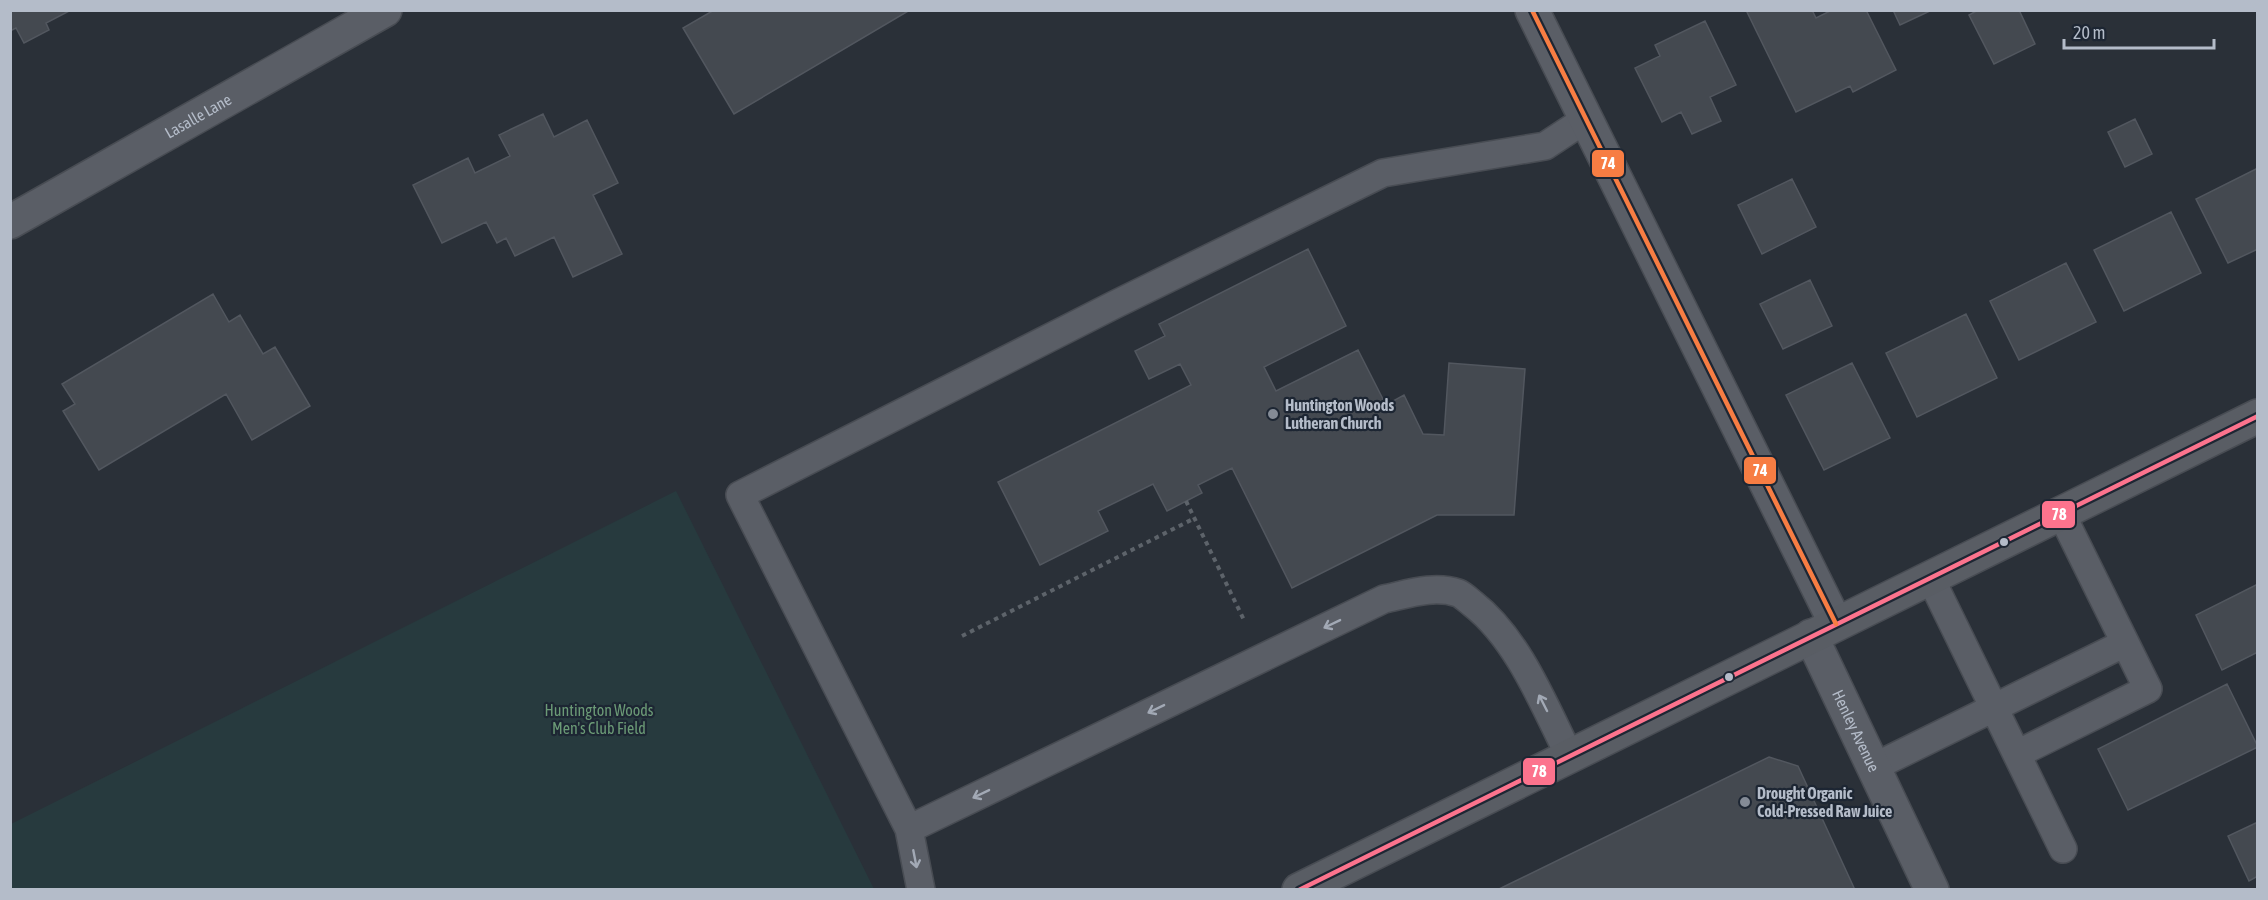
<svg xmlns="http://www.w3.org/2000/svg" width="2268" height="900" font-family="'Asap Condensed',sans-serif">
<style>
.green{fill:#273a3e}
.building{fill:#444950;stroke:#52575f;stroke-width:1.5}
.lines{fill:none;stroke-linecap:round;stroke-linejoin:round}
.lane-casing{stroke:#484c53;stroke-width:30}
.street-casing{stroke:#484c53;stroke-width:36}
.secondary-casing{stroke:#484c53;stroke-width:36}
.path{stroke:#5d636a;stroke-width:4;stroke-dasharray:4.5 4.5;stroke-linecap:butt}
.lane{stroke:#5a5e66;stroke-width:27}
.street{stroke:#5a5e66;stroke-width:33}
.secondary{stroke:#595d64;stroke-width:33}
.bus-1-casing{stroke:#1d2633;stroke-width:9}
.bus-2-casing{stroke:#1d2633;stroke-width:9}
.bus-1{stroke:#fc738d;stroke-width:4.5}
.bus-2{stroke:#f77d43;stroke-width:4.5}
.oneway{stroke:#a2a9b5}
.poi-dot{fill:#848b96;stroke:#1d2633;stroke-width:2}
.bus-dot{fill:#b4bcc9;stroke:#1d2633;stroke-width:2}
.labels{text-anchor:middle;stroke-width:4.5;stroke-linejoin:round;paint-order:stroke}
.street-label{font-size:16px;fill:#b4bcc9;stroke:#1d2633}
.poi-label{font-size:16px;font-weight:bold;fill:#b4bcc9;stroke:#1d2633;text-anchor:start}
.park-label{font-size:16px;fill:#6b9a76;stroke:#1d2633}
.line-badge{stroke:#1d2633;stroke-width:2}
.badge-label{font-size:16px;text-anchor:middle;font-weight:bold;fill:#fff}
</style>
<rect width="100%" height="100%" fill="#2a3038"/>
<path class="green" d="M 676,491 L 874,889 L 11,889 L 11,824 Z"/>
<path class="building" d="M 10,10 L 71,10 L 46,23 L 49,30 L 24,43 L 16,28 L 10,31 Z
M 714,10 L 910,10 L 734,114 L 683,28 Z
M 1746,10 L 1812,10 L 1816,18 L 1832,10 L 1866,10 L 1896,70 L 1853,92 L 1850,86 L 1796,112 Z
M 1893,10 L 1932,10 L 1900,25 Z
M 1978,10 L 2019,10 L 2035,44 L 1994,64 L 1969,15 Z
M 1705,21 L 1736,85 L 1710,97 L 1721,121 L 1692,134 L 1681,112 L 1662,122 L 1635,68 L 1660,56 L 1655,45 Z
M 543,114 L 554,137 L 587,120 L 618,183 L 593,195 L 622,254 L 573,277 L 554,237 L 515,256 L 506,238 L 497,243 L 486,222 L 442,243 L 413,185 L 468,158 L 475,173 L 510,156 L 499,135 Z
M 2135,119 L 2152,154 L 2125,167 L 2108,132 Z
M 2258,168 L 2258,249 L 2228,263 L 2196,199 Z
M 1792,179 L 1816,227 L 1762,254 L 1738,205 Z
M 2171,212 L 2201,273 L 2124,311 L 2094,250 Z
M 1308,249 L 1346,326 L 1264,367 L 1276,391 L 1358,350 L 1386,405 L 1404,395 L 1423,434 L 1444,435 L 1449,363 L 1525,369 L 1514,515 L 1437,515 L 1292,588 L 1232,468 L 1198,485 L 1202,493 L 1167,511 L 1153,484 L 1098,511 L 1108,531 L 1040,565 L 998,482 L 1191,385 L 1180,364 L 1149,379 L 1135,351 L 1165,336 L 1159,324 Z
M 2066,263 L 2096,322 L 2019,360 L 1990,301 Z
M 1810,280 L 1832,326 L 1783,349 L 1760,304 Z
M 213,294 L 229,322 L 240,315 L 263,354 L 275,347 L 310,406 L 252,440 L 226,394 L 99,470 L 63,411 L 75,404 L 62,384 Z
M 1966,314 L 1997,378 L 1917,417 L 1886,353 Z
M 1852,363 L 1890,438 L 1824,470 L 1786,395 Z
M 2258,584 L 2258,652 L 2222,670 L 2196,615 Z
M 2227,684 L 2258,747 L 2128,810 L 2098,749 Z
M 1769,757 L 1798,766 L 1855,890 L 1497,890 Z
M 2258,822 L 2258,876 L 2249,881 L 2228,836 Z"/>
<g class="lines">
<defs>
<path id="lane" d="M 1930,577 L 2063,849
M 2017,754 L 2148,689 L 2061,513
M 1874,767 L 2125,643
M 909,829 L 1384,599 C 1408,594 1434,585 1458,593 C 1463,595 1468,600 1473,604 C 1518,639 1544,705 1569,755
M 921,890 L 909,829 L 740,495 L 1114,305 L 1383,173 L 1545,146 L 1586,119"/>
<g id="street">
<path d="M 1532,10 L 1836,624"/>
<path id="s1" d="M 10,222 L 385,10"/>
<path id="s2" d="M 1811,636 L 1932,890"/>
</g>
<path id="secondary" d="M 1299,890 L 2258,416"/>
</defs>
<use href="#lane" class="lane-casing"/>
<use href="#street" class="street-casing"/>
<use href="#secondary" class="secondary-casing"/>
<path class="path" d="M 1186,501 L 1244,620
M 962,636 L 1195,518"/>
<use href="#lane" class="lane"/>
<use href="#street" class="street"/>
<use href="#secondary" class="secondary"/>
<defs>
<path id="bus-1" d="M 1299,890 L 2258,416"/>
<path id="bus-2" d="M 1532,10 L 1836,624"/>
</defs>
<use href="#bus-1" class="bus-1-casing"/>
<use href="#bus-2" class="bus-2-casing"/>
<use href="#bus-1" class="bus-1"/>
<use href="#bus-2" class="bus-2"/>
</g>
<defs><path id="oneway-shaft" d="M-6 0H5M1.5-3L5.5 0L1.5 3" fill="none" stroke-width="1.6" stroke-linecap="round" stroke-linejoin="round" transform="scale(1.5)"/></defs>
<g class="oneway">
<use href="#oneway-shaft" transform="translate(1332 624) rotate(154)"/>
<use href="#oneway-shaft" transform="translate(1543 703) rotate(-117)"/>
<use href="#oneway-shaft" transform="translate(1156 709) rotate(154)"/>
<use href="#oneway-shaft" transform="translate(981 794) rotate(154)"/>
<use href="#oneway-shaft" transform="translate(915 859) rotate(79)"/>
</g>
<g class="poi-dot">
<circle cx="1273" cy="414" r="6"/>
<circle cx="1745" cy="802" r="6"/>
</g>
<g class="bus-dot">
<circle cx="2004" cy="542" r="5"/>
<circle cx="1729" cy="677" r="5"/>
</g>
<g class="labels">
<g class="street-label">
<text dy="6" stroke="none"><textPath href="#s1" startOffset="216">Lasalle Lane</textPath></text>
<text dy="6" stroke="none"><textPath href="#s2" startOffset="105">Henley Avenue</textPath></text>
</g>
<g class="poi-label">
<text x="1285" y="411">Huntington Woods<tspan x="1285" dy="18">Lutheran Church</tspan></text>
<text x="1757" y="799">Drought Organic<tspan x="1757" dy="18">Cold-Pressed Raw Juice</tspan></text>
</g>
<g class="park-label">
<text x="599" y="716">Huntington Woods<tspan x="599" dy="18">Men's Club Field</tspan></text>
</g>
</g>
<g class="line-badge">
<rect x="1591" y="149" width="34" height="29" rx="6" fill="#f77d43"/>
<rect x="1743" y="456" width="34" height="29" rx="6" fill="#f77d43"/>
<rect x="2041" y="500" width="35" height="29" rx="6" fill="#fc738d"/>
<rect x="1522" y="757" width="34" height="29" rx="6" fill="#fc738d"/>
</g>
<g class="badge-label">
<text x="1608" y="169">74</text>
<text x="1760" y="476">74</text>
<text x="2059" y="520">78</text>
<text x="1539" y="777">78</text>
</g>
<rect width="2268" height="900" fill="none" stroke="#b4bcc9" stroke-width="24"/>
<path d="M2064 39v9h150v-9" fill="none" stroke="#b4bcc9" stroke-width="3"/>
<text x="2073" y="39" font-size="18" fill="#b4bcc9" stroke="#1d2633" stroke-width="4.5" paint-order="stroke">20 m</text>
</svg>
